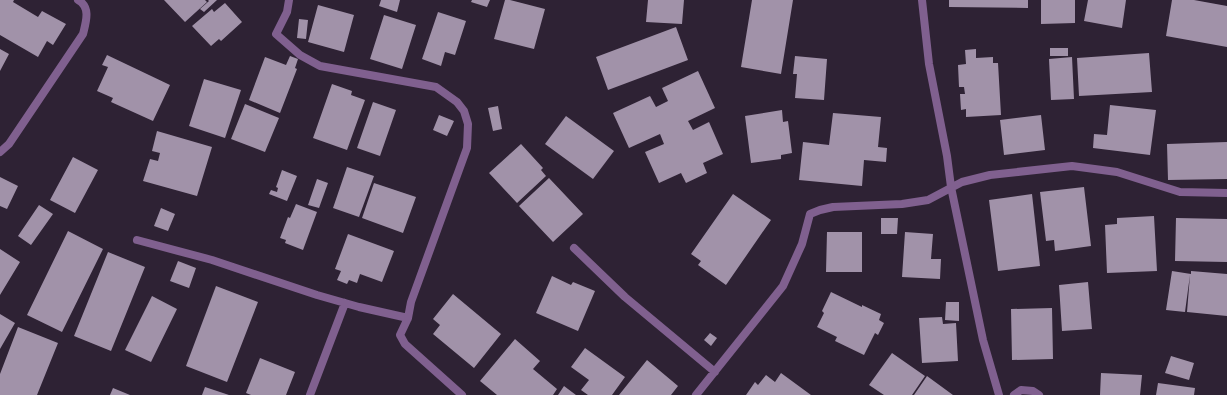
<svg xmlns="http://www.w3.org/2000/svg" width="1227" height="395" font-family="Roboto,sans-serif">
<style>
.building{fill:#a192a9}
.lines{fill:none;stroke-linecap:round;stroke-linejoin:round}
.minor{stroke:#80608f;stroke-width:8}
</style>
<rect width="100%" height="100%" fill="#2e2234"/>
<path class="building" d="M 0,0 L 14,0 L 13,2 L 38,17 L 42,11 L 66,24 L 53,45 L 47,41 L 38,57 L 0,35 Z
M 164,0 L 205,0 L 207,2 L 185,22 Z
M 208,0 L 217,0 L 204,12 L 200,9 L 209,1 Z
M 381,0 L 400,0 L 397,12 L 379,6 Z
M 472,0 L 490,0 L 487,7 L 471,2 Z
M 505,0 L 510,0 L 545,9 L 534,49 L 494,39 Z
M 648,0 L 684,0 L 682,24 L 646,22 Z
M 752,0 L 793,0 L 781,74 L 741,67 Z
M 949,0 L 1028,0 L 1028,8 L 949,7 Z
M 1041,0 L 1075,0 L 1075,23 L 1041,24 Z
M 1088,0 L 1126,0 L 1122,28 L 1084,21 Z
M 1172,0 L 1194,0 L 1227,6 L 1227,47 L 1166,36 Z
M 225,3 L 242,22 L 221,41 L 219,39 L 211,46 L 192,26 L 212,9 L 214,12 Z
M 318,5 L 354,15 L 344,52 L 308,42 Z
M 438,12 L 466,21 L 455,55 L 445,52 L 441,66 L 422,59 Z
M 384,15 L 416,25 L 402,69 L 370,59 Z
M 299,19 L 308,20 L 306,39 L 297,38 Z
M 676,27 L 688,60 L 608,90 L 596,57 Z
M 1050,48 L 1068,48 L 1068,56 L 1050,56 Z
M 0,49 L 9,54 L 0,71 Z
M 976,49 L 976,58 L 993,57 L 993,63 L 998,63 L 1001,115 L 966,117 L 966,109 L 961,110 L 960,94 L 965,94 L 964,87 L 959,87 L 958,65 L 966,64 L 965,50 Z
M 1149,53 L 1152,92 L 1079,96 L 1077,58 Z
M 107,55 L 170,85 L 153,121 L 111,102 L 113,98 L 97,91 L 108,67 L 102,65 Z
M 290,56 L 298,59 L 295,68 L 297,69 L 280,113 L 249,100 L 265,57 L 286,65 Z
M 795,56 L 827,59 L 824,100 L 795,98 L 797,74 L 793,74 Z
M 1072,57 L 1074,99 L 1051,100 L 1049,59 Z
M 698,71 L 715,108 L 688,121 L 693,130 L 709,122 L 723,154 L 703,163 L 707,173 L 686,183 L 681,173 L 659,183 L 645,152 L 664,144 L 660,134 L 629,148 L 613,113 L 650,96 L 656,107 L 668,101 L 662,88 Z
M 204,79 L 241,90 L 225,138 L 189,126 Z
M 332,84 L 352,91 L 351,95 L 365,100 L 347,150 L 313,138 Z
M 373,102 L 396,110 L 380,156 L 357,148 Z
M 245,104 L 279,118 L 265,152 L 231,139 Z
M 1110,105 L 1156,110 L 1150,155 L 1093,148 L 1094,134 L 1107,135 Z
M 498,106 L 502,129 L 493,131 L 488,108 Z
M 782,110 L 783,122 L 788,121 L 792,153 L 781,155 L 781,159 L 751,163 L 745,116 Z
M 833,113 L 881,117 L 878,147 L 887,148 L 886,162 L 864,160 L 862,186 L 799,180 L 803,142 L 829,145 Z
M 439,115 L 454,121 L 447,136 L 433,130 Z
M 1041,115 L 1045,150 L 1004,155 L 1000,120 Z
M 566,116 L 614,151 L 593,179 L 545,144 Z
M 157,131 L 212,147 L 197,196 L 143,181 L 150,159 L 158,161 L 160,153 L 152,151 Z
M 1227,142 L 1227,179 L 1168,180 L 1167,144 Z
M 521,144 L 543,168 L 541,170 L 546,176 L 517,203 L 489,173 Z
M 73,157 L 98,170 L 75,213 L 50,200 Z
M 347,167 L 374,176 L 359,217 L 333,208 Z
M 282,170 L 297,176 L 287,201 L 269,194 L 271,190 L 277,192 L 278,188 L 276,187 Z
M 0,177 L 18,186 L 7,209 L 0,206 Z
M 549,178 L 583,214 L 553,242 L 519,206 Z
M 317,179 L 328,183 L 319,208 L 308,205 Z
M 374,183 L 416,197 L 403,233 L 362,218 Z
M 1084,187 L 1091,246 L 1055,251 L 1054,240 L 1046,241 L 1040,192 Z
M 733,194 L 771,220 L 726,285 L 698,265 L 701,261 L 691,254 Z
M 1032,194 L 1040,266 L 998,271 L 989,200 Z
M 296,204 L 317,212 L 303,250 L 285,243 L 286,240 L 280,238 L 288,217 L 290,218 Z
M 39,205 L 53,214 L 31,245 L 18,236 Z
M 161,208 L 175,214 L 168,231 L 154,226 Z
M 1154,216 L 1157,271 L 1107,273 L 1105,225 L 1117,224 L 1117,218 Z
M 881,218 L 898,218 L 897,234 L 881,234 Z
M 1176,218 L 1227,219 L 1227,262 L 1175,261 Z
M 68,231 L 103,249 L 62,332 L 27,315 Z
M 827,232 L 862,232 L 862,272 L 826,272 Z
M 905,232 L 933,234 L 931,259 L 941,259 L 940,279 L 902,277 Z
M 348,234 L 394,251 L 382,282 L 360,274 L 357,283 L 349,280 L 347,284 L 337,280 L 341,271 L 335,269 Z
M 0,249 L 20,262 L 0,295 Z
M 108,252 L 145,267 L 111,351 L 74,336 Z
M 178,261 L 196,268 L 189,288 L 170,281 Z
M 1172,271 L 1191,274 L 1191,271 L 1227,274 L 1227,316 L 1187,312 L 1190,275 L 1185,312 L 1166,310 Z
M 552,276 L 571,285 L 573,282 L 595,291 L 578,331 L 536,313 Z
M 1088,282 L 1092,329 L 1062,331 L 1059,285 Z
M 216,286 L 258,302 L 227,382 L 186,366 Z
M 831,292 L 862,307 L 862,305 L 881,314 L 879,320 L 884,323 L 878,335 L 875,333 L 864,355 L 835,341 L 837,337 L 817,327 L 824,313 L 822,311 Z
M 453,294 L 501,334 L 474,368 L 433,334 L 440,325 L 433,319 Z
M 152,296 L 177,309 L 151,362 L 125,350 Z
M 946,302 L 959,302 L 959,321 L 945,320 Z
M 1052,308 L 1053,359 L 1012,360 L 1011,309 Z
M 0,314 L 15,323 L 0,349 Z
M 942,317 L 943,324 L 956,323 L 958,361 L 922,363 L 919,318 Z
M 18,327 L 58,343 L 37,395 L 0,395 L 0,374 Z
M 710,333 L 717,338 L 711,346 L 704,340 Z
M 515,339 L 540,361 L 533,369 L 557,389 L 553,395 L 497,395 L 480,381 Z
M 585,348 L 625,377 L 612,395 L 588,395 L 581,390 L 589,380 L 571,367 Z
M 892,353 L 925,376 L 912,395 L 884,395 L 869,385 Z
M 1171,356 L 1194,363 L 1189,380 L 1165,373 Z
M 260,358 L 295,372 L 286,395 L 251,395 L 246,393 Z
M 647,360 L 678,386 L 671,395 L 619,395 Z
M 781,373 L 811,395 L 746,395 L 755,382 L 758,385 L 766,375 L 775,382 Z
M 1101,373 L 1142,375 L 1140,395 L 1100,395 Z
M 927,376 L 953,395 L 914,395 Z
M 1158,383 L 1195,388 L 1194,395 L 1156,395 Z
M 564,386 L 576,395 L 558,395 Z
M 205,387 L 229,395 L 202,395 Z
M 113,388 L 130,395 L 110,395 Z"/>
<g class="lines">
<path class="minor" d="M 289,0 L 287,12 L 276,34 L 300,55 L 320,66 L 436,87 L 457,102 L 464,111 L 468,124 L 467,148 L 411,302 L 408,318 L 400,335 L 405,344 L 462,395
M 922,0 L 929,64 L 947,156 L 951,187 L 983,340 L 999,395
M 0,152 L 9,144 L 83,34 C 86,22 91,7 78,0
M 137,240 L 212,260 L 317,295 L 359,307 L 408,318
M 574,248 L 625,297 L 715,372
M 310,395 L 345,303
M 696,395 L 783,286 L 802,244 L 810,214 L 820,210 L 833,207 L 902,204 L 928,200 L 962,182 L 990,175 L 1072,166 L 1117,172 L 1180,192 L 1227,193
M 1014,395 L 1021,390 L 1033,391 L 1039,395"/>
</g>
</svg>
